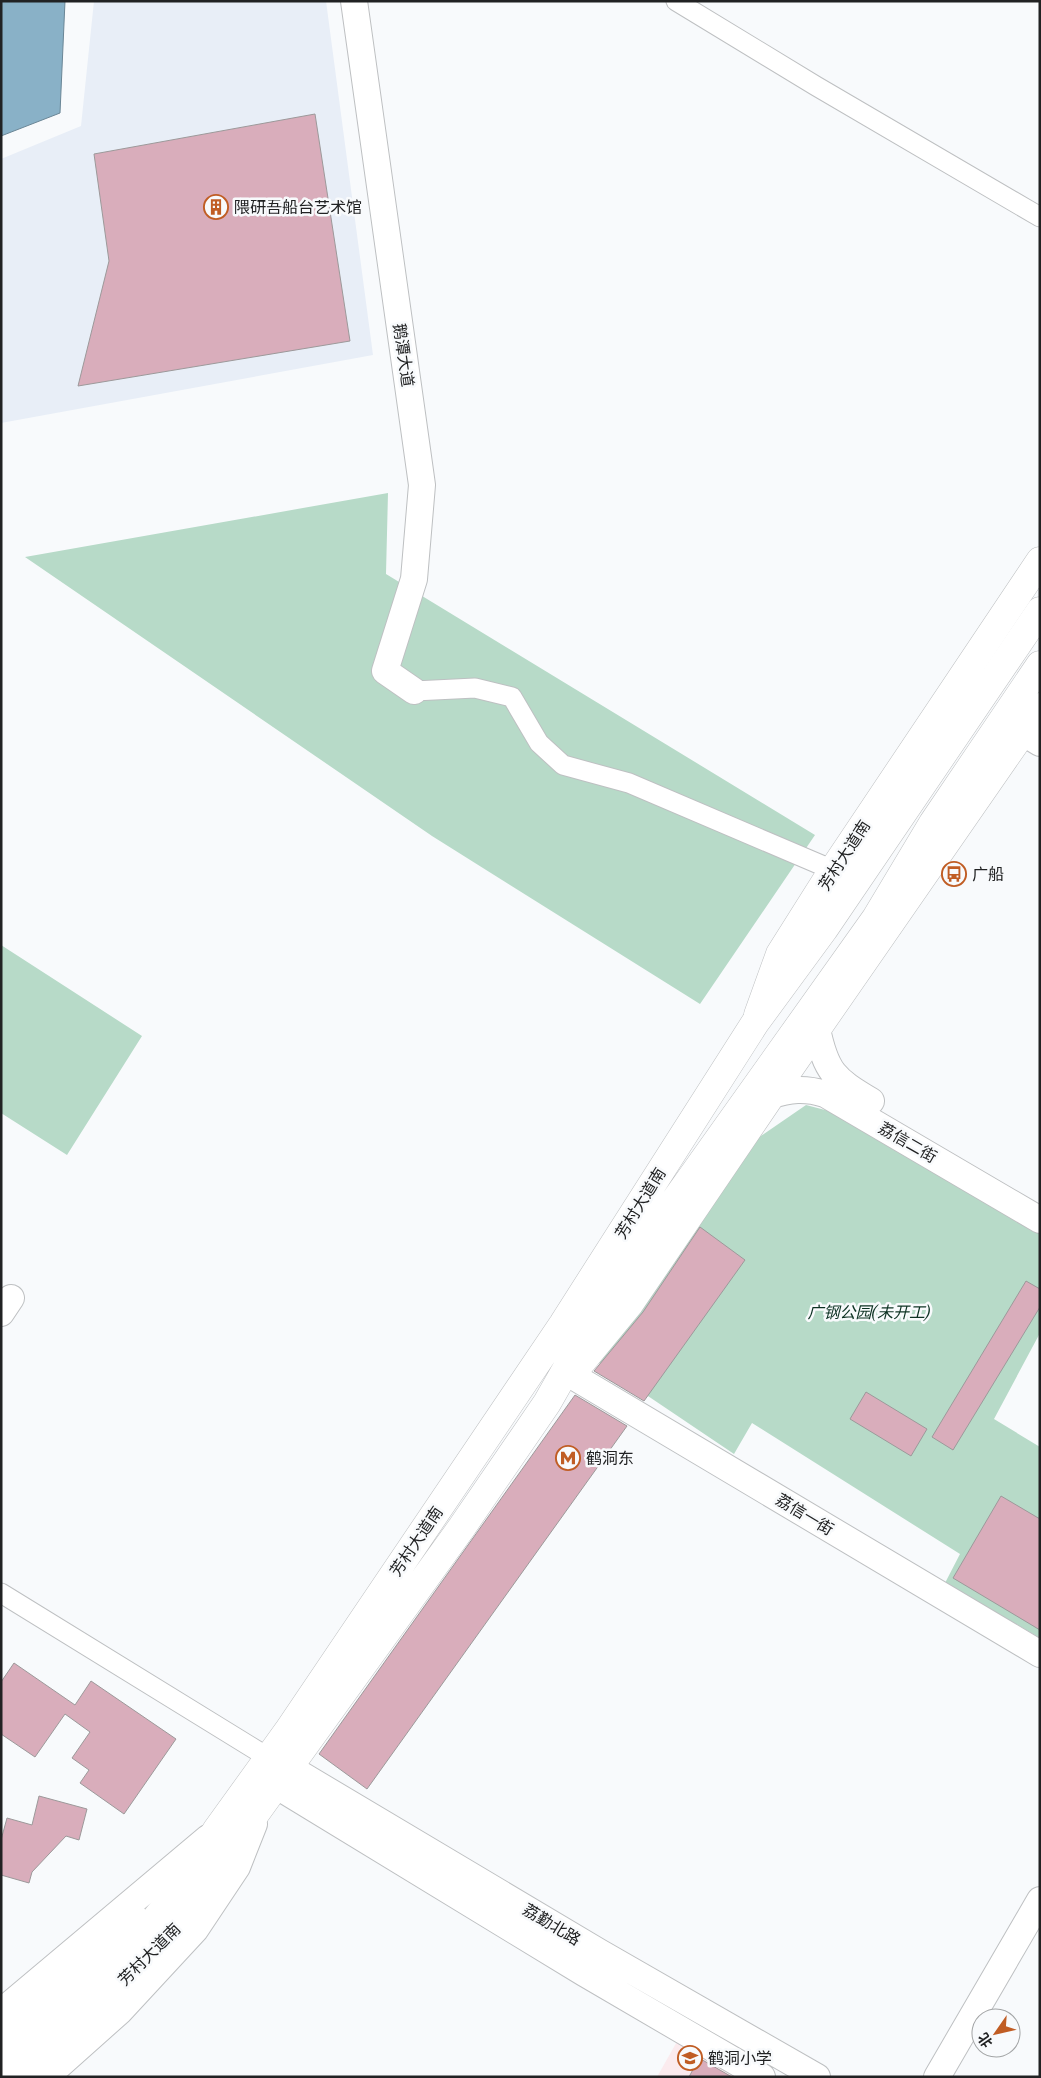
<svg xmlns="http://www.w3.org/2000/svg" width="1041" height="2078" font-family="'Libre Baskerville','Noto Sans SC',serif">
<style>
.built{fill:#e8eef7}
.education{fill:#fbebee}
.green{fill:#b7dac8}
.water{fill:#89b1c7;stroke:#6a8696}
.building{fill:#d9adbb;stroke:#9c999a}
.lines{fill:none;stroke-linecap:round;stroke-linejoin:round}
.street-casing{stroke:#bec0c2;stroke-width:21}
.secondary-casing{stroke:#bec0c2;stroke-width:28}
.primary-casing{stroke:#bec0c2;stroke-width:29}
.highway-casing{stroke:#bec0c2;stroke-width:29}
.street{stroke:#fff;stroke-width:19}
.secondary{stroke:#fff;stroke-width:26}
.primary{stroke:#fff;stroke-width:28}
.highway{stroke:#fff;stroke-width:28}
.labels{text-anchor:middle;stroke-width:5;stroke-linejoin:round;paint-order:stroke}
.poi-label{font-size:16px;fill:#212223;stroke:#f8fafc;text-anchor:start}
.street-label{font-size:16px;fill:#212223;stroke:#f8fafc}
.park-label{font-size:16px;font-style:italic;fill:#0c3122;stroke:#f8fafc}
</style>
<rect width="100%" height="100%" fill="#f8fafc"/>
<path class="built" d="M 94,1 L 326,1 L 373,355 L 1,423 L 1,159 L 81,126 Z"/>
<path class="education" d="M 679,2038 L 745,2077 L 657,2077 Z"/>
<path class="green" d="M 388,493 L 386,574 L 815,835 L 700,1004 L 432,836 L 25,557 Z
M 1,945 L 142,1036 L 67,1155 L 1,1113 Z
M 806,1105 L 848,1116 L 1040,1234 L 1040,1333 L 994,1419 L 1040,1447 L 1040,1638 L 945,1583 L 960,1554 L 752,1423 L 734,1454 L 593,1359 L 752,1142 Z"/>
<path class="water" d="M 1,1 L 65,1 L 60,113 L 1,136 Z"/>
<path class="building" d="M 315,114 L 350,341 L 78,386 L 109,261 L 94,154 Z
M 700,1227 L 745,1260 L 644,1401 L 594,1371 L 643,1312 Z
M 1026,1281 L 1040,1289 L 1040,1307 L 953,1450 L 932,1437 Z
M 866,1392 L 927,1429 L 911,1456 L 850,1419 Z
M 575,1395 L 627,1426 L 367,1789 L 319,1754 Z
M 1001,1496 L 1040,1519 L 1040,1630 L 953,1578 Z
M 14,1663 L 75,1705 L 91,1681 L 176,1739 L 124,1814 L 80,1783 L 89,1770 L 72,1758 L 90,1732 L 65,1714 L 35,1757 L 1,1734 L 1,1682 Z
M 39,1796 L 87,1809 L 79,1840 L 66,1836 L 32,1872 L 29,1883 L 1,1875 L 1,1840 L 7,1818 L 32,1825 Z
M 699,2058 L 732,2077 L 689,2077 Z"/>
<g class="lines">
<defs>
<path id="street" d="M 676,1 L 816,86 L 1040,217
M 414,691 L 475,688 L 512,697 L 539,743 L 563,765 L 629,783 L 833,870
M 1,1593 L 269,1758"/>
<path id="secondary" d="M 354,1 L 422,485 L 414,579 L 385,671 L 414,691
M 1022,732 L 1040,743
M 817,1029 C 826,1072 834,1079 871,1101
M 770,1096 C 790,1089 805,1088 825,1094 L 1040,1220
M 1,1313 L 11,1298
M 571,1375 L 1040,1654
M 290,1768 L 599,1952 L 817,2077
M 277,1786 L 584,1973 L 762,2077
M 1,2012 L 208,1838
M 46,2077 L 120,2011 L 195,1930 L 237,1867 L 254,1824
M 937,2077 L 1040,1900"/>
<path id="primary" d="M 758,1015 L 780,954 L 833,870 L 1040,561
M 574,1371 L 630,1303 L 778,1085 L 1040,707"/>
<path id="highway" d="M 1,2035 L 134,1918
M 1,2061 L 119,1958 L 154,1921 L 182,1886 L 216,1831 L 288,1731 L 563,1324 L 755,1023 L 824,929 L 1040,611
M 15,2077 C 73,2026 141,1974 189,1913 C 199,1900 206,1884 214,1871 L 462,1527 L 547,1403 L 612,1289 L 876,918 L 933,823 L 1040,665"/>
</defs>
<use href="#street" class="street-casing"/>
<use href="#secondary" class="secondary-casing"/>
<use href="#primary" class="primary-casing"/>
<use href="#highway" class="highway-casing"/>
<use href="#street" class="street"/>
<use href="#secondary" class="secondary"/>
<use href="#primary" class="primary"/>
<use href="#highway" class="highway"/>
</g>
<defs>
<symbol id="building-ring" viewBox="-11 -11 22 22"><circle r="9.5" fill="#f8fafc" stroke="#c05d24" stroke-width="1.5"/><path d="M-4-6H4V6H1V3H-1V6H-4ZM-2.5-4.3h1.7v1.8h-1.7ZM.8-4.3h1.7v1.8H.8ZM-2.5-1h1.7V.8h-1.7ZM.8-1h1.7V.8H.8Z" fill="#c05d24"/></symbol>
<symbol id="bus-ring" viewBox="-11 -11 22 22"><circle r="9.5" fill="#f8fafc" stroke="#c05d24" stroke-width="1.5"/><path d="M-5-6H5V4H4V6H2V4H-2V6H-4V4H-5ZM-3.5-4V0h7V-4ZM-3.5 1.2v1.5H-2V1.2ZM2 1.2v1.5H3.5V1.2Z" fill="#c05d24"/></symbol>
<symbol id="metro-ring" viewBox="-11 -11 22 22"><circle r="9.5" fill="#f8fafc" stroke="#c05d24" stroke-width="1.5"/><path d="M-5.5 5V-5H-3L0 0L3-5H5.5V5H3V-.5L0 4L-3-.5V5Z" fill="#c05d24"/></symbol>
<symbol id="school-ring" viewBox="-11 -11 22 22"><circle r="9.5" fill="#f8fafc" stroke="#c05d24" stroke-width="1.5"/><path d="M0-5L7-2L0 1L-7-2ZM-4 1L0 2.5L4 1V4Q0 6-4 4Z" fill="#c05d24"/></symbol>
</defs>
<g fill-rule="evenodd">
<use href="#building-ring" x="202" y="193" width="28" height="28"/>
<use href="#bus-ring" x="940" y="860" width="28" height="28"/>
<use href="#metro-ring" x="554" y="1444" width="28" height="28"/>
<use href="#school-ring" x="676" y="2044" width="28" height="28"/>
</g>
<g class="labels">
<g class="poi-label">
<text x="234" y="213">隈研吾船台艺术馆</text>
<text x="972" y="880">广船</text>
<text x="586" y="1464">鹤洞东</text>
<text x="708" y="2064">鹤洞小学</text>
</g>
<g class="street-label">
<text transform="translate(404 355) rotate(82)" y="6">鹅潭大道</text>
<text transform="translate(844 855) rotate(-57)" y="6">芳村大道南</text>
<text transform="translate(908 1142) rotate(30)" y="6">荔信二街</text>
<text transform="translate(640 1203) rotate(-58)" y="6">芳村大道南</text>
<text transform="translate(805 1514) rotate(31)" y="6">荔信一街</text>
<text transform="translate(416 1541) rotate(-56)" y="6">芳村大道南</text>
<text transform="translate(552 1924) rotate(31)" y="6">荔勤北路</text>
<text transform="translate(149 1954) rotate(-45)" y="6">芳村大道南</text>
</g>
<g class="park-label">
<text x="869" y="1318">广钢公园(未开工)</text>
</g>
</g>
<rect width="1041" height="2078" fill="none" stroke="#212223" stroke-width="5"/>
<g transform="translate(996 2033) rotate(236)"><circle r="24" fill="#f8fafc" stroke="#a2a4a5"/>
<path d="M0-4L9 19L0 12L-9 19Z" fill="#c05d24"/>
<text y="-8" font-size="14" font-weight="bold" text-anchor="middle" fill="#212223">北</text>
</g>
</svg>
